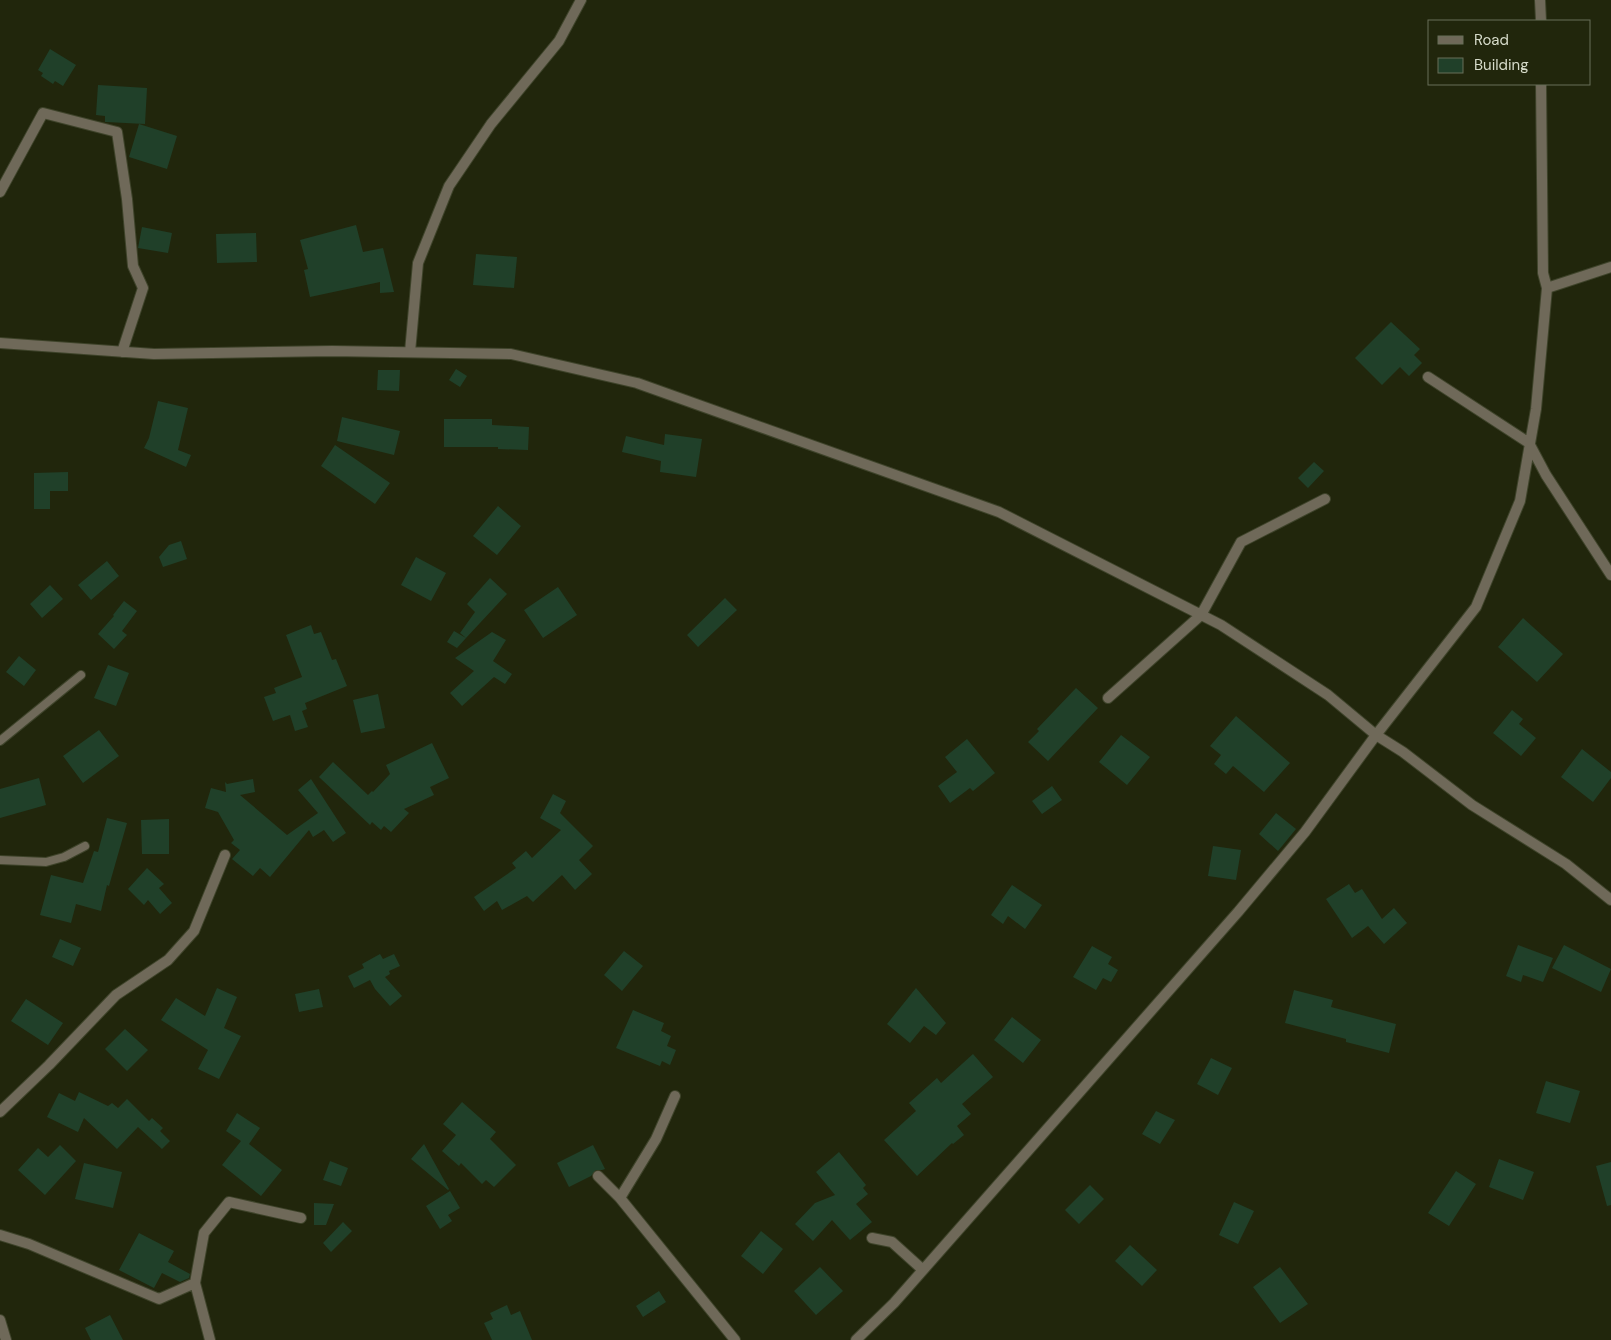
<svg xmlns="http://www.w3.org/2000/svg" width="1611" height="1340" font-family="'DM Sans',sans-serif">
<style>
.building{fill:#204029}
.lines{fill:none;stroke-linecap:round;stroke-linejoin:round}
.service-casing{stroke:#3e432a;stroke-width:10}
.minor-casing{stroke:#3e432a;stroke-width:12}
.service{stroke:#6f6959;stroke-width:8}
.minor{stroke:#6f6959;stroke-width:10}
</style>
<rect width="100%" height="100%" fill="#21260c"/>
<path class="building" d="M 50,49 L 76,65 L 63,86 L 55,81 L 53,84 L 41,76 L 43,73 L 38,70 Z
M 98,85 L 147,88 L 145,124 L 106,122 L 105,122 L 105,116 L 96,115 Z
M 139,124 L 177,136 L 167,169 L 129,157 Z
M 356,225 L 363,252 L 383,248 L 394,292 L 380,293 L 380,282 L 310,297 L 304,270 L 308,269 L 300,240 Z
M 142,227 L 172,233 L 168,253 L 138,248 Z
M 256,233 L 257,262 L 217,263 L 216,234 Z
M 476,254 L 517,257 L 514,288 L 473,285 Z
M 1391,322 L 1420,349 L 1414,355 L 1422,363 L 1409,376 L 1400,367 L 1382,385 L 1355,358 Z
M 456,369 L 467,376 L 460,387 L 449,380 Z
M 378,370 L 400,370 L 399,391 L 377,390 Z
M 158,401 L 188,408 L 178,450 L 191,455 L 186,467 L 144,448 L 149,438 Z
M 342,417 L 400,431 L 394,455 L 337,441 Z
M 444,419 L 492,419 L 492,425 L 529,427 L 528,450 L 498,449 L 498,447 L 444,447 Z
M 665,434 L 702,439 L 696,477 L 660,472 L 661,461 L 622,452 L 626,436 L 664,445 Z
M 335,445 L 390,483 L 375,504 L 321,466 Z
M 1314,462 L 1324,471 L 1308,488 L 1298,478 Z
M 68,472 L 68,491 L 50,491 L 50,509 L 34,509 L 34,473 Z
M 498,506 L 521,526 L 497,555 L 473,536 Z
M 181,541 L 187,559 L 163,567 L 159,557 L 169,545 Z
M 416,557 L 446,573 L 431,601 L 401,585 Z
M 107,561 L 119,576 L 91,600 L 78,585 Z
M 490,578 L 507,594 L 466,638 L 460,633 L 475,612 L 467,604 Z
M 50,585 L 63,599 L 42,618 L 30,604 Z
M 558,587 L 577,615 L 543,638 L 524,610 Z
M 725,598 L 737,610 L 698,647 L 687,635 Z
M 124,601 L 137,611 L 122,631 L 127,635 L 114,649 L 98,634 L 114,616 L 113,615 Z
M 1523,618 L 1563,654 L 1537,682 L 1498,647 Z
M 311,625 L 314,634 L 321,632 L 332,660 L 336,659 L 347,686 L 305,703 L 307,709 L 302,711 L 308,727 L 295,731 L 290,715 L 273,721 L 264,697 L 276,693 L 274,688 L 302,677 L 286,635 Z
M 454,631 L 466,638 L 457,648 L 447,642 Z
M 492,632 L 506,640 L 493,661 L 512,674 L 505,684 L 494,677 L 462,706 L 450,693 L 474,671 L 455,658 Z
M 19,656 L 36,670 L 24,686 L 6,672 Z
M 108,665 L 129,673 L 116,706 L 94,698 Z
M 1076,688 L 1098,708 L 1048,761 L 1028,742 L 1039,731 L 1037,729 Z
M 378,694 L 385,728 L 361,733 L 353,700 Z
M 1512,710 L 1523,719 L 1519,724 L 1536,738 L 1521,756 L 1493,733 Z
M 1236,716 L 1290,763 L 1264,792 L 1233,766 L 1226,774 L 1214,764 L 1221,755 L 1210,746 Z
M 99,730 L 119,756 L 83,783 L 63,756 Z
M 1121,735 L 1150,757 L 1127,785 L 1099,762 Z
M 967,739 L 995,773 L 973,791 L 970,788 L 950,803 L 938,786 L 957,772 L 945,757 Z
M 432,743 L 449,778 L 430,787 L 434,795 L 404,809 L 409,813 L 391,832 L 384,826 L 381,830 L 372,822 L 370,825 L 319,777 L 333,762 L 368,795 L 372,791 L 373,792 L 390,774 L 386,765 Z
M 1582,749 L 1611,772 L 1611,778 L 1593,802 L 1561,777 Z
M 39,778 L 46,805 L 0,818 L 0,789 Z
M 253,779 L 255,792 L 240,795 L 287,835 L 318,813 L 298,790 L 311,779 L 346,833 L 333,842 L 324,830 L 313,837 L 309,830 L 270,877 L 260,868 L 253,876 L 232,859 L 240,850 L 231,843 L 234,840 L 218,812 L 205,808 L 211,788 L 226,792 L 225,782 L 227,784 Z
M 1052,786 L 1062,800 L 1042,814 L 1032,801 Z
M 553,794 L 566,801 L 560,813 L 593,846 L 579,860 L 592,874 L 575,890 L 562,875 L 533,902 L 527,896 L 502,910 L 497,901 L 484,911 L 474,897 L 516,868 L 512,863 L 526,851 L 532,858 L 561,830 L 540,818 Z
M 1276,813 L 1296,829 L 1278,851 L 1259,834 Z
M 107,818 L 127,823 L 109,886 L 107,885 L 101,911 L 76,904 L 71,923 L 40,915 L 51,875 L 83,883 L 94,851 L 98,852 Z
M 169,819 L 169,854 L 142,854 L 141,820 Z
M 1213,846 L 1241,850 L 1236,880 L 1208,876 Z
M 147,868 L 164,884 L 159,888 L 172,903 L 160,914 L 148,900 L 144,905 L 128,889 Z
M 1349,884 L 1355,893 L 1362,889 L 1382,919 L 1394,908 L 1407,923 L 1384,944 L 1368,926 L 1352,938 L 1326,899 Z
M 1012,885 L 1042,905 L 1025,929 L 1008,916 L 1003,924 L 991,915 Z
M 60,939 L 81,948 L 73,966 L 52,957 Z
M 1518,945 L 1553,958 L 1543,982 L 1523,975 L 1521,982 L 1506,976 Z
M 1564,945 L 1611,969 L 1601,992 L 1552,968 Z
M 1092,946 L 1112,957 L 1108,964 L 1118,970 L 1111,982 L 1103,978 L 1096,990 L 1073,977 Z
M 624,951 L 643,966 L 622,991 L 604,975 Z
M 380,954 L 383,959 L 394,954 L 400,966 L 389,971 L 390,974 L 385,977 L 402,996 L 390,1006 L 375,989 L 370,980 L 354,988 L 348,976 L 364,968 L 362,964 Z
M 217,988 L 237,997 L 224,1028 L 241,1036 L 219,1079 L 198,1069 L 208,1050 L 161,1020 L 176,998 L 205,1016 Z
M 916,988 L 946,1023 L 936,1035 L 924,1026 L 910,1043 L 887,1024 Z
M 319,989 L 323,1007 L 299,1012 L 295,994 Z
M 1294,990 L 1333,1000 L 1331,1007 L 1396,1024 L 1389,1053 L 1346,1042 L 1346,1039 L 1285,1023 Z
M 26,999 L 63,1023 L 48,1045 L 11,1021 Z
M 633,1010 L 664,1023 L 661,1031 L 671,1036 L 667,1046 L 676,1050 L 670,1065 L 662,1061 L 660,1066 L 616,1048 Z
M 1012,1017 L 1041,1040 L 1023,1063 L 994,1040 Z
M 125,1029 L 148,1050 L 127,1071 L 105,1049 Z
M 973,1054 L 993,1077 L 962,1104 L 971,1114 L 957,1126 L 964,1135 L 953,1144 L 952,1143 L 917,1176 L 884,1140 L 916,1111 L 909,1103 L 937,1078 L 941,1083 Z
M 1211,1058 L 1232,1068 L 1218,1095 L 1197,1084 Z
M 1546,1081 L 1580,1091 L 1570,1123 L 1536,1113 Z
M 79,1092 L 108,1106 L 112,1103 L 118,1108 L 127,1099 L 149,1121 L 152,1118 L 163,1128 L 160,1131 L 170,1141 L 162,1149 L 138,1127 L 117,1149 L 84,1118 L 78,1132 L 47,1117 L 59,1093 L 75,1101 Z
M 462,1102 L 496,1132 L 490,1139 L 516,1165 L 494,1187 L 486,1180 L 482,1184 L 461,1163 L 459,1166 L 442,1151 L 456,1135 L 443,1124 Z
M 1156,1111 L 1175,1120 L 1160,1144 L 1142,1134 Z
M 237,1113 L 260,1128 L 249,1144 L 282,1170 L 261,1196 L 222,1165 L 241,1141 L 226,1131 Z
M 424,1144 L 449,1189 L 448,1190 L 411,1159 Z
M 60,1145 L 76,1161 L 45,1195 L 18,1170 L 38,1148 L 48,1157 Z
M 593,1145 L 605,1169 L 602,1170 L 596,1170 L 591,1176 L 569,1187 L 557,1163 Z
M 839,1152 L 866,1185 L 863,1188 L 868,1194 L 856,1204 L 872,1222 L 850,1240 L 832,1220 L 813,1241 L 795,1224 L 815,1203 L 835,1195 L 816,1172 Z
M 1499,1159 L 1534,1172 L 1523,1200 L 1489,1187 Z
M 330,1161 L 348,1168 L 341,1186 L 323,1180 Z
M 1611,1162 L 1611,1205 L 1607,1206 L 1596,1166 Z
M 84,1163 L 122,1172 L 113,1208 L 75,1199 Z
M 1456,1171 L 1476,1184 L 1449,1226 L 1428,1213 Z
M 1090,1185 L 1104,1199 L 1079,1224 L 1065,1210 Z
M 450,1191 L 460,1208 L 448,1215 L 452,1221 L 440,1229 L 426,1206 Z
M 1234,1202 L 1254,1211 L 1238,1244 L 1219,1235 Z
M 314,1203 L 334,1204 L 326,1225 L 314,1225 Z
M 343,1222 L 352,1231 L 331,1252 L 323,1243 Z
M 761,1231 L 783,1249 L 763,1274 L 741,1256 Z
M 139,1233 L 174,1251 L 168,1262 L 190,1274 L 189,1278 L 180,1282 L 162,1273 L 154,1288 L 119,1270 Z
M 1130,1245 L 1157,1270 L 1142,1286 L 1115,1261 Z
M 820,1267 L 843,1291 L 816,1315 L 794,1291 Z
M 1280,1267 L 1308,1304 L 1280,1323 L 1253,1287 Z
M 659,1291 L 666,1302 L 643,1317 L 636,1306 Z
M 507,1305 L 511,1315 L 520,1311 L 532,1340 L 492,1340 L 484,1323 L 493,1319 L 490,1313 Z
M 110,1315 L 123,1340 L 91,1340 L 85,1328 Z"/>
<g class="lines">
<defs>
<path id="service" d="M 0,741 L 81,675
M 0,860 L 46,862 L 64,857 L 85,846"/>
<path id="minor" d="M 1540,0 L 1541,21
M 0,192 L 43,113 L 117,132 L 127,199 L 133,266 L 143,288 L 122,352
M 1547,288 L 1611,267
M 0,343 L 154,354 L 332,351 L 511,354 L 637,383 L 999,512 L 1221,625 L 1328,695 L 1376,735 L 1403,752 L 1472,805 L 1566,864 L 1611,900
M 410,352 L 418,263 L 449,186 L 491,124 L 559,41 L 581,0
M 1428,377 L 1529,443 L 1546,475 L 1611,575
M 1108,698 L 1201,615 L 1241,542 L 1325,499
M 0,1112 L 49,1065 L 116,995 L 168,960 L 194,931 L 225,855
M 598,1176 L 620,1198 L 735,1340
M 620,1198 L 656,1139 L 675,1096
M 0,1235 L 29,1244 L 159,1299 L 195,1283 L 210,1340
M 872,1238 L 892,1242 L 923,1270
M 195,1283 L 204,1233 L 229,1202 L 301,1218
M 0,1320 L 6,1340
M 856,1340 L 894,1303 L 1238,912 L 1305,832 L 1376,735 L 1476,607 L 1520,501 L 1536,409 L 1547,288 L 1543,273 L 1541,84"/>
</defs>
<use href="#service" class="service-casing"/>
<use href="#minor" class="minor-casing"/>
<use href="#service" class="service"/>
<use href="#minor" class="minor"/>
</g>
<rect x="1428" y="20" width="162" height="65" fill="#21260c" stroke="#696e58"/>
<rect x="1438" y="36" width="25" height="8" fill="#6f6959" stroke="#696e58"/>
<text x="1474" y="45" font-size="15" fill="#d6dbca">Road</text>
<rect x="1438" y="58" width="25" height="15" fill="#204029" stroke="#696e58"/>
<text x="1474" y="70" font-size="15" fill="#d6dbca">Building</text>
</svg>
